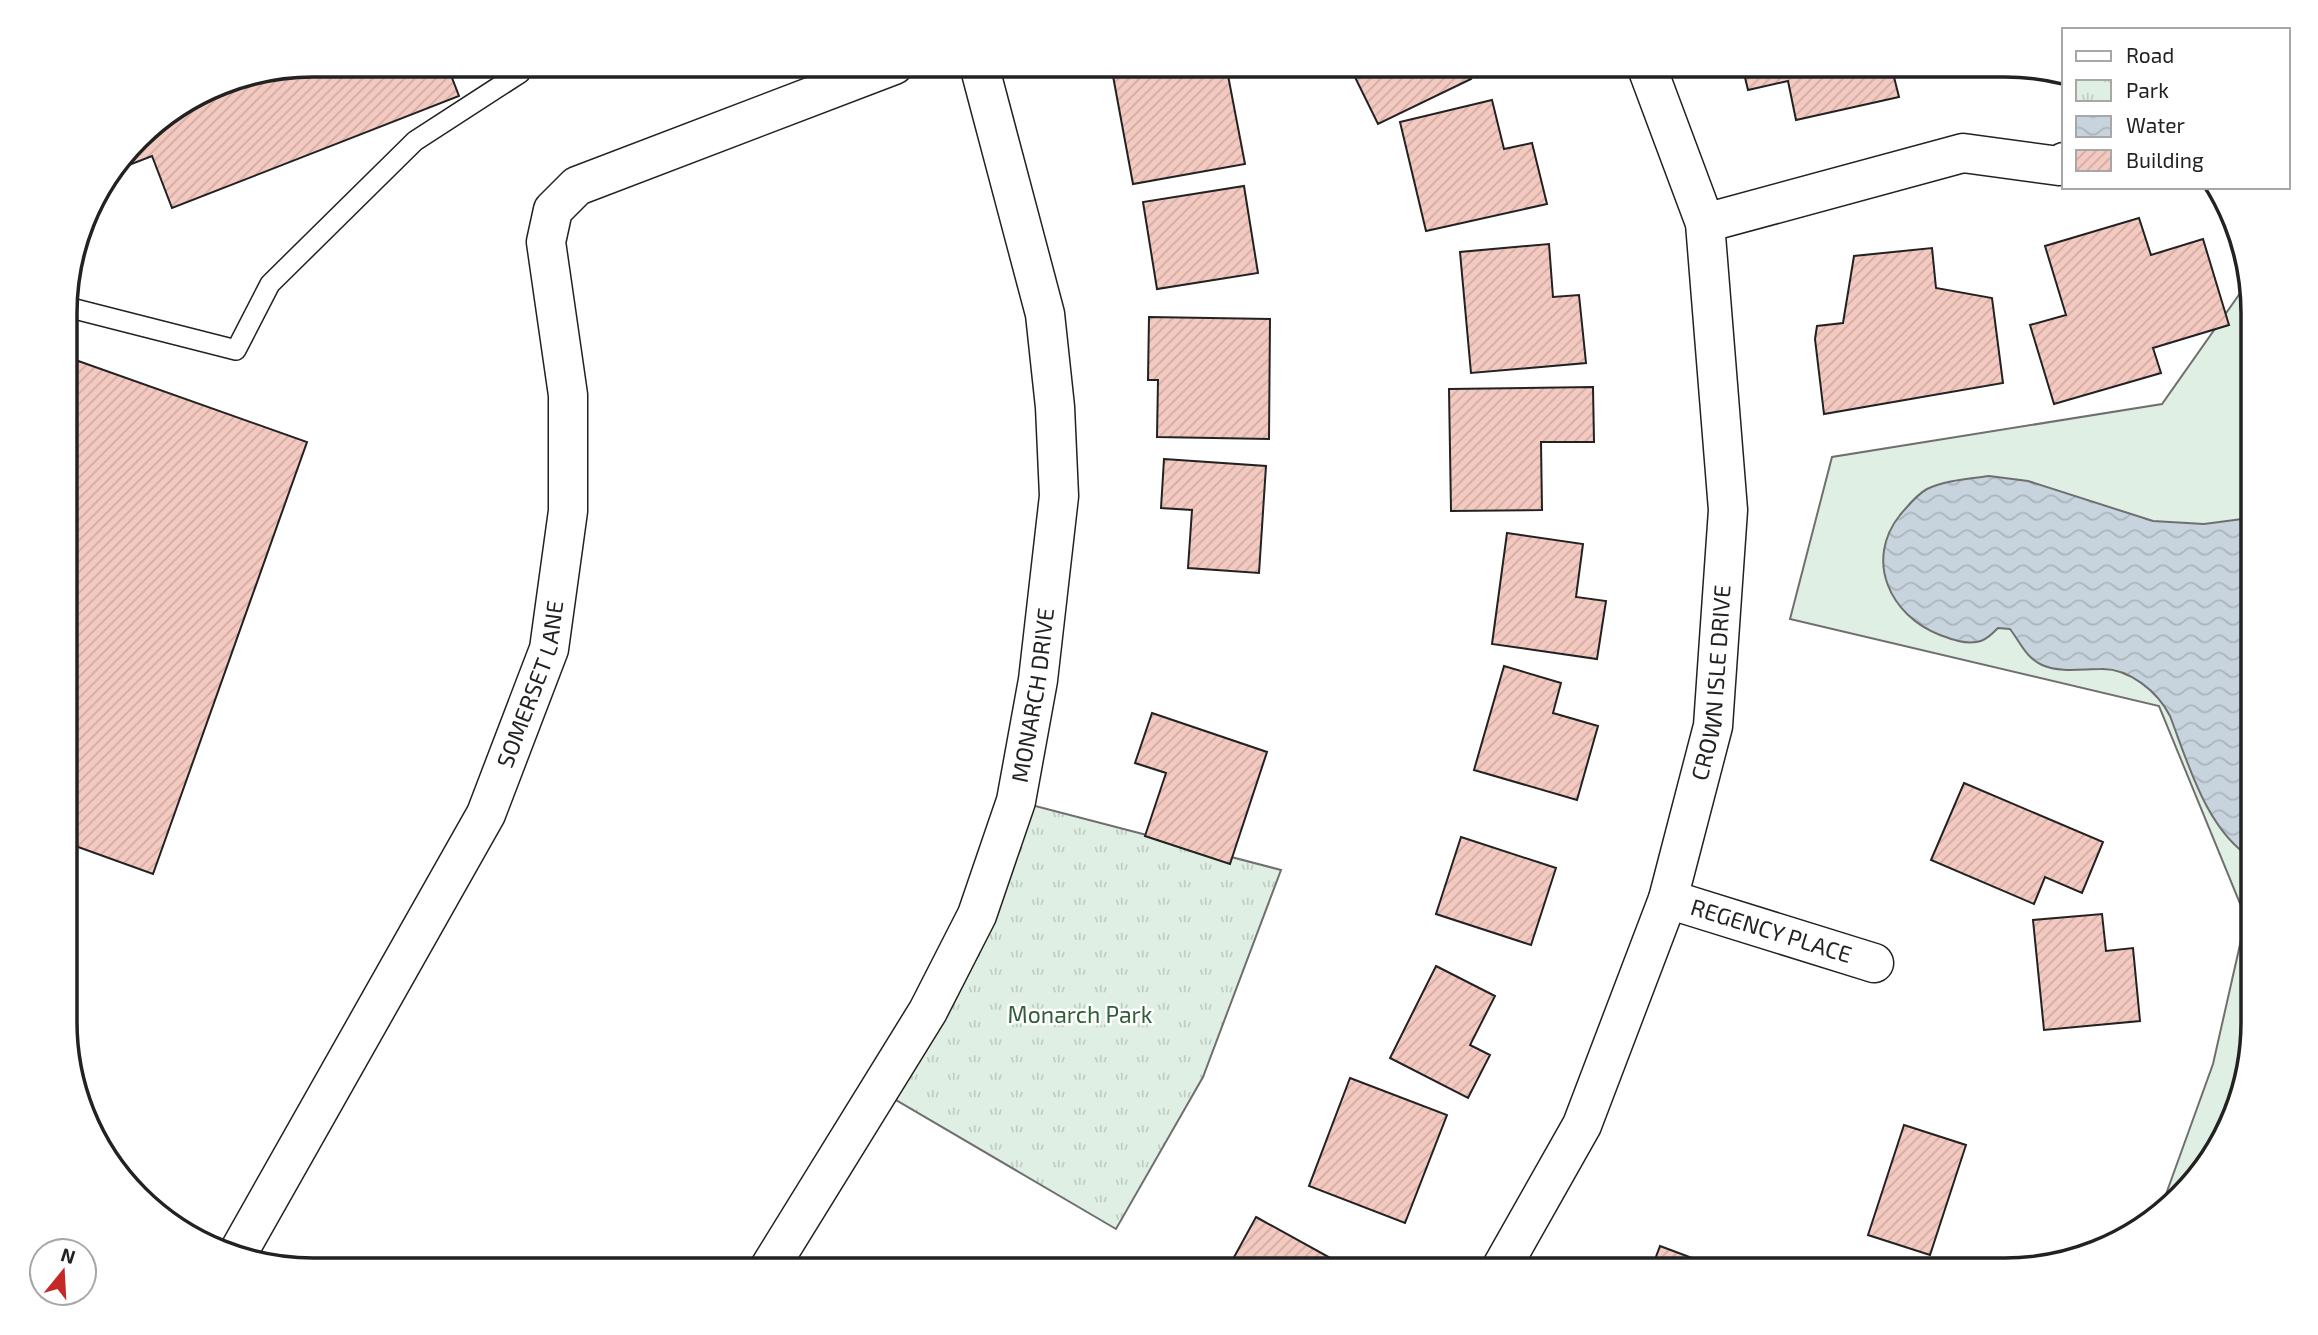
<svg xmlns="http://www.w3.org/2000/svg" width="2318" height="1335" font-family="'Exo 2',sans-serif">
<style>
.grass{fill:#e0efe3;stroke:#6f6f6f;stroke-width:2}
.park{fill:url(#park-tufts);stroke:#6f6f6f;stroke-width:2}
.water{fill:url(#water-waves);stroke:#6f6f6f;stroke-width:2}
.building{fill:url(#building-hatch);stroke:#222;stroke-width:2}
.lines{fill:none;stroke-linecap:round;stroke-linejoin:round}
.service-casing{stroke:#222;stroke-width:22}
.minor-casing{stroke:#222;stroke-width:41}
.service{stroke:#fff;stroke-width:19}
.minor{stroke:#fff;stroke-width:38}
.labels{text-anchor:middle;stroke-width:5;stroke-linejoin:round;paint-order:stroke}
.street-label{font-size:23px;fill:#222;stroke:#fff}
.park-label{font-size:23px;fill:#2f5e38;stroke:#fff}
.rim{fill:none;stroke:#222;stroke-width:3.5}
</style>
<defs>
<pattern id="park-tufts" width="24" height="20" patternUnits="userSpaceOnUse" patternTransform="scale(1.75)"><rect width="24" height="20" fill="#e0efe3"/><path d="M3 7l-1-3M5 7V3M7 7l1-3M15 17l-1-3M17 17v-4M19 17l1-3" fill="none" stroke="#c0cdc2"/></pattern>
<pattern id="water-waves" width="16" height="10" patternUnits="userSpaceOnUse" patternTransform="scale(1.75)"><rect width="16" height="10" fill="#c7d3dd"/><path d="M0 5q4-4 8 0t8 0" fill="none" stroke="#abb5bd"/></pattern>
<pattern id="building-hatch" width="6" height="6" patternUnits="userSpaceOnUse" patternTransform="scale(1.75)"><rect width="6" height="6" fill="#f3c9c0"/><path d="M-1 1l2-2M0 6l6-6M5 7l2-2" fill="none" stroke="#d0aca5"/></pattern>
</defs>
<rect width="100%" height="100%" fill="#fff"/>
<path class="grass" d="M 2248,282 L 2253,297 L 2253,1038 L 2220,1146 L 2161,1208 L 2213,1064 L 2246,918 L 2159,706 L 1790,619 L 1832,457 L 2162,404 Z"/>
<path class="park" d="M 1016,801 L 1281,870 L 1203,1077 L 1116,1229 L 879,1090 Z"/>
<path class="water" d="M 1989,476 L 2028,481 L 2153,521 L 2204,524 L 2242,519 L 2253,520 L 2253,859 C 2207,832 2188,763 2170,716 C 2158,692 2129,668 2101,669 C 2082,669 2060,673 2042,665 C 2026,658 2020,642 2010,629 L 1998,628 C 1992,634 1985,641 1976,642 C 1964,644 1951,639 1940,635 C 1890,616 1864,560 1900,515 C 1908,506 1916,495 1927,489 C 1946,480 1969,479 1989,476 Z"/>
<path class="building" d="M 313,65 L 447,65 L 459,96 L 172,208 L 152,156 L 116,170 L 149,127 L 218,84 Z
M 1174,65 L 1226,65 L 1245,164 L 1133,184 L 1113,76 Z
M 1349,65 L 1464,65 L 1471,79 L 1378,124 Z
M 1742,65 L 1891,65 L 1899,97 L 1796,120 L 1788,81 L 1748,90 Z
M 1492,100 L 1504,149 L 1532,143 L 1547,204 L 1426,231 L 1400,122 Z
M 1244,186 L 1258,273 L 1157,289 L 1143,202 Z
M 2139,218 L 2151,255 L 2203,239 L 2229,325 L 2153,348 L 2161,373 L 2054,404 L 2030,325 L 2066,315 L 2045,246 Z
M 1549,244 L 1553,297 L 1579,295 L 1586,363 L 1471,373 L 1460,252 Z
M 1932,248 L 1936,288 L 1992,298 L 2003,383 L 1824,414 L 1815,339 L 1817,326 L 1843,323 L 1854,256 Z
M 1149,317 L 1270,319 L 1269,439 L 1157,437 L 1158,380 L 1148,380 Z
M 67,357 L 307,442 L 153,874 L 67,843 Z
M 1593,387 L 1594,442 L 1541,442 L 1542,510 L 1451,511 L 1449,389 Z
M 1164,459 L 1266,466 L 1259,573 L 1188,568 L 1192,510 L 1161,508 Z
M 1507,533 L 1583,544 L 1576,597 L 1606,601 L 1597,659 L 1492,644 Z
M 1504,666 L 1561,683 L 1553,713 L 1598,726 L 1577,800 L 1474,770 Z
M 1152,713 L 1267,752 L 1230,864 L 1145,836 L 1166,773 L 1135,763 Z
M 1964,783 L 2103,842 L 2082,893 L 2045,877 L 2034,904 L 1931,860 Z
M 1461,837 L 1556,868 L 1531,945 L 1436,914 Z
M 2102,914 L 2106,951 L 2133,948 L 2140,1021 L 2044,1030 L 2033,920 Z
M 1436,966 L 1495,996 L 1470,1045 L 1490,1055 L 1468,1098 L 1390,1058 Z
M 1350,1078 L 1447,1115 L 1405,1223 L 1309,1186 Z
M 1904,1125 L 1966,1145 L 1930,1255 L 1868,1235 Z
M 1256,1217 L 1352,1270 L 1227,1270 Z
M 1660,1246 L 1724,1270 L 1651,1270 Z"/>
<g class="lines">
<defs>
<path id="service" d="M 67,307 L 236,350 L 270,284 L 415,141 L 520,73 L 517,65"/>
<g id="minor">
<path d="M 1705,223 L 1963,153 L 2059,166 L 2064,162"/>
<path id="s1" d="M 1668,899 L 1874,963"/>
<path id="s2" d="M 239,1251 L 486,814 L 549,649 L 568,511 L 568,395 L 546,242 L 553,210 L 577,186 L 894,65"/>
<path id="s3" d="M 768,1270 L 928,1011 L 977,915 L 1016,801 L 1038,680 L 1059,496 L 1055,407 L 1045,314 L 979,65"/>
<path id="s4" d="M 1500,1270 L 1582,1125 L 1668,899 L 1713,726 L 1728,510 L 1705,223 L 1646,65"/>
</g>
</defs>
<use href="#service" class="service-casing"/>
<use href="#minor" class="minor-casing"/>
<use href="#service" class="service"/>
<use href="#minor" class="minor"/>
</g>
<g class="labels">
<g class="street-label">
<text dy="8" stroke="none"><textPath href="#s2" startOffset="640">SOMERSET LANE</textPath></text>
<text dy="8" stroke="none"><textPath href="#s4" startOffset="630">CROWN ISLE DRIVE</textPath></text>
<text dy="8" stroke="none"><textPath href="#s3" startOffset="640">MONARCH DRIVE</textPath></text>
<text dy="8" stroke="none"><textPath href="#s1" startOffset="108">REGENCY PLACE</textPath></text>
</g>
<g class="park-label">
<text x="1080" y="1023">Monarch Park</text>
</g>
</g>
<path d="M0 0H2318V1335H0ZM313 77H2005A236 236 0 0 1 2241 313V1022A236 236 0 0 1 2005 1258H313A236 236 0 0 1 77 1022V313A236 236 0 0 1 313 77Z" fill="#fff" fill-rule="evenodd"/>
<path class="rim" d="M313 77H2005A236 236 0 0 1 2241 313V1022A236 236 0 0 1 2005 1258H313A236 236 0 0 1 77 1022V313A236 236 0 0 1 313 77Z"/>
<rect x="2062" y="28" width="228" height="161" fill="#ffffff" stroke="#a7a7a7" stroke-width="2"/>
<rect x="2076" y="51" width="35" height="10" fill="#ffffff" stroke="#a7a7a7" stroke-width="2"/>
<text x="2126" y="63" font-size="21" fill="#222222">Road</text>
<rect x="2076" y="80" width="35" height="21" fill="url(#park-tufts)" stroke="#a7a7a7" stroke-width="2"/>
<text x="2126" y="98" font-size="21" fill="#222222">Park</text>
<rect x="2076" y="116" width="35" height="21" fill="url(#water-waves)" stroke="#a7a7a7" stroke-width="2"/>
<text x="2126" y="133" font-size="21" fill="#222222">Water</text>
<rect x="2076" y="150" width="35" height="21" fill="url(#building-hatch)" stroke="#a7a7a7" stroke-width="2"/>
<text x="2126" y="168" font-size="21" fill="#222222">Building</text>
<g transform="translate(63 1272) rotate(18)"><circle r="33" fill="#ffffff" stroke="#a7a7a7" stroke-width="2"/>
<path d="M0-5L12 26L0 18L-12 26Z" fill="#c62828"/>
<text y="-10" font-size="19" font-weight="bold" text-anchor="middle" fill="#222222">N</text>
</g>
</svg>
